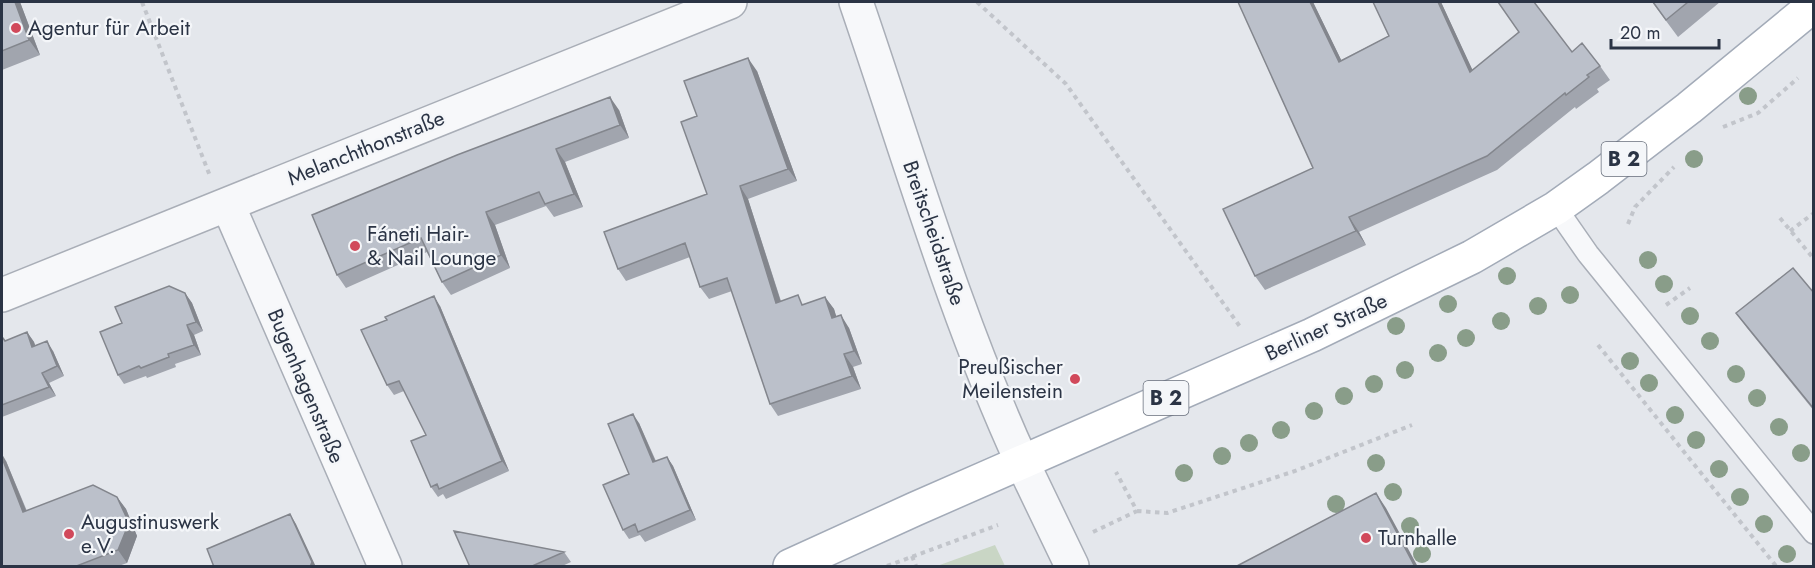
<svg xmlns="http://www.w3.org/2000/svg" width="1815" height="568" font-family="Jost,sans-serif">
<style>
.green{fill:#c9d6c5}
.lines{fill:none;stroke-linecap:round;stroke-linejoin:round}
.service-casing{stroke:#a9aeb7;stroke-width:24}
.minor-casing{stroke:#a9aeb7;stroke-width:36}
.tertiary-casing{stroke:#a9aeb7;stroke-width:36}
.primary-casing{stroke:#a3abb8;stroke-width:36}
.path{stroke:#c2c5cb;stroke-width:4;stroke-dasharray:4.5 4.5;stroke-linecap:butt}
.service{stroke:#f7f8fa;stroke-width:21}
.minor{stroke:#f7f8fa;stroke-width:33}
.tertiary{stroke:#f7f8fa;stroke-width:33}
.primary{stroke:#fff;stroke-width:33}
.tree{fill:#899d89}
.wall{fill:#a1a5ae}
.shaded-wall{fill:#83868d}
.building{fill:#bbc0ca;stroke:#83868d;stroke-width:1.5}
.poi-dot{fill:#d1495b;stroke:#f4f6f9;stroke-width:2}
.labels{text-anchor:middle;stroke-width:4.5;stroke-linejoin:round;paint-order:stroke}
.shield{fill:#f4f6f9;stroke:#676e7b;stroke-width:1.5}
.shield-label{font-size:20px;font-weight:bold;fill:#2b3445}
.poi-label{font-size:21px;fill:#2b3445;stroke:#f4f6f9;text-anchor:start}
.street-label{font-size:21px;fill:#2b3445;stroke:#f4f6f9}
</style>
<rect width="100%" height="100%" fill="#e4e7ec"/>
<path class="green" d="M 995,545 L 1005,566 L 937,566 Z"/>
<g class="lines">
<defs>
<path id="service" d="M 1556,208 L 1588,254 L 1814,533"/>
<path id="minor" d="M 228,205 L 385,566
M 2,295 L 730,2
M 1022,462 L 1072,566"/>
<path id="tertiary" d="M 856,2 C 909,156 954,314 1022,462"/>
<path id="primary" d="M 790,566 L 915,509 L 1312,335 L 1472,257 L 1556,208 L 1598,178 L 1689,108 L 1814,5"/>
</defs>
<use href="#service" class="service-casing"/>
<use href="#minor" class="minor-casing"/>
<use href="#tertiary" class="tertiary-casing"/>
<use href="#primary" class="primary-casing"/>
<path class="path" d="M 142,2 L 210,176
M 977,2 L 1066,84 L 1241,328
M 1723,127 L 1758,113 L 1798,78
M 1780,218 L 1814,259
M 1628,224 L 1635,207 L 1674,167
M 1790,231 L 1814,213
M 1666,305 L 1690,288
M 1598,345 L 1776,566
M 1137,511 L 1167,513 L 1295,471 L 1412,425
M 1093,532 L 1137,511 L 1116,472
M 912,556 L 916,566
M 887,566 L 998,525"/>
<use href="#service" class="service"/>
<use href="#minor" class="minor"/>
<use href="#tertiary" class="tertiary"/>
<use href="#primary" class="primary"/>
</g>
<g class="tree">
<circle cx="1748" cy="96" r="9"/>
<circle cx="1694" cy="159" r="9"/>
<circle cx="1648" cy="260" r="9"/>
<circle cx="1507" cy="276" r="9"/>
<circle cx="1664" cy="284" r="9"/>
<circle cx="1570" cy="295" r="9"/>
<circle cx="1448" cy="304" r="9"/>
<circle cx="1538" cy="306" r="9"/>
<circle cx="1690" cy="316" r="9"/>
<circle cx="1501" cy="321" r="9"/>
<circle cx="1396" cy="326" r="9"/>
<circle cx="1466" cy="338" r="9"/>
<circle cx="1710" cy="341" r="9"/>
<circle cx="1438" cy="353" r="9"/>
<circle cx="1630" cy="361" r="9"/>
<circle cx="1405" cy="370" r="9"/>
<circle cx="1736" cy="374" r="9"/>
<circle cx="1649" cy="383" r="9"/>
<circle cx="1374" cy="384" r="9"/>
<circle cx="1344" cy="396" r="9"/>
<circle cx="1757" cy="398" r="9"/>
<circle cx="1314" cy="411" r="9"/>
<circle cx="1675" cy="415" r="9"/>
<circle cx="1779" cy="427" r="9"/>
<circle cx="1281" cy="430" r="9"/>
<circle cx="1696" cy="440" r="9"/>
<circle cx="1249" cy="443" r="9"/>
<circle cx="1801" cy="453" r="9"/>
<circle cx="1222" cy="456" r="9"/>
<circle cx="1376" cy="463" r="9"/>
<circle cx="1719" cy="469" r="9"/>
<circle cx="1184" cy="473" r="9"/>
<circle cx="1393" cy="492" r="9"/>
<circle cx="1740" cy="497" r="9"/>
<circle cx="1336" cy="504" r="9"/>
<circle cx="1764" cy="524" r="9"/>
<circle cx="1410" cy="526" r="9"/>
<circle cx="1422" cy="554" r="9"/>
<circle cx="1787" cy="554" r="9"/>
</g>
<path class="wall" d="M 2,2 L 20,2 L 40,55 L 2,70 Z
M 1238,2 L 1313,2 L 1341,60 L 1389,36 L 1373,2 L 1441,2 L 1472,70 L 1572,52 L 1600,66 L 1610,80 L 1597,89 L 1599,92 L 1576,109 L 1575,107 L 1497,170 L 1359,232 L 1366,245 L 1265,290 L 1255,276 L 1313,168 Z
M 1652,2 L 1720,2 L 1678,37 Z
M 757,71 L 797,181 L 748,199 L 781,301 L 804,304 L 825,297 L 834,309 L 836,317 L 849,328 L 862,364 L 853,367 L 861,389 L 778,416 L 770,404 L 732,291 L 709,299 L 700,287 L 690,257 L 626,281 L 618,269 L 707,194 L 697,116 Z
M 619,110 L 629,138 L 565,162 L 583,207 L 554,217 L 546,206 L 495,225 L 510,268 L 451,295 L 442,282 L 427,252 L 346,288 L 337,275 Z
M 185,293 L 192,303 L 203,331 L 194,335 L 201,355 L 175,364 L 176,367 L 147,378 L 146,376 L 124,384 L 118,375 Z
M 1814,293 L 1814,411 L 1747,328 L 1736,313 Z
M 440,306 L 509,471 L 446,499 L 443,494 L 438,497 L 431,487 L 426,435 L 404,391 L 394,395 L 387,385 Z
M 27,332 L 34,342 L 35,346 L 53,351 L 64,376 L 49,383 L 56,396 L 2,417 L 2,338 L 6,341 Z
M 639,423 L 656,461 L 667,457 L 673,466 L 696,520 L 645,542 L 640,535 L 629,539 L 623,530 L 629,474 Z
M 6,461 L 27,511 L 117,497 L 126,509 L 137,536 L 127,563 L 116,567 L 2,567 Z
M 564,552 L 571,562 L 560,567 L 470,567 Z"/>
<path class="shaded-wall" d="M 15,2 L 20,2 L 40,55 L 29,40 Z
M 1310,2 L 1313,2 L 1349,76 L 1339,62 Z
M 1438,2 L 1441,2 L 1480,86 L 1470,72 Z
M 748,58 L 757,71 L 797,181 L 788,169 Z
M 610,97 L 619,110 L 629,138 L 620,125 Z
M 556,149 L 565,162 L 583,207 L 574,194 Z
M 740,186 L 748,199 L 785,315 L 776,303 Z
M 486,212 L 495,225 L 510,268 L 501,255 Z
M 1349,217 L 1359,232 L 1366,245 L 1356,231 Z
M 185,293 L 192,303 L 203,331 L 196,322 Z
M 434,296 L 440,306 L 509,471 L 502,461 Z
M 825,297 L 834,309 L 841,331 L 832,318 Z
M 841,315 L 849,328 L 862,364 L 854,351 Z
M 187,325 L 194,335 L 201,355 L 194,345 Z
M 27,332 L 34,342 L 39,356 L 32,347 Z
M 47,341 L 53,351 L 64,376 L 57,366 Z
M 844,354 L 853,367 L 861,389 L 852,376 Z
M 42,373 L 49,383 L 56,396 L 49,387 Z
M 633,414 L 639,423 L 660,472 L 653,462 Z
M 2,454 L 6,461 L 32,525 L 23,512 L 2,458 Z
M 667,457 L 673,466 L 696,520 L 690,510 Z
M 1376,493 L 1386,508 L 1418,567 L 1415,567 Z
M 117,497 L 126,509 L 137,536 L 127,563 L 118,550 Z
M 290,514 L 296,524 L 316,567 L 310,567 Z"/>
<path class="building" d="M 2,2 L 15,2 L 29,40 L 2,51 Z
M 1238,2 L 1310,2 L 1339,62 L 1389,36 L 1373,2 L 1438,2 L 1470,72 L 1519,32 L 1498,2 L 1534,2 L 1572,52 L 1582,43 L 1600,66 L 1587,75 L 1589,77 L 1566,95 L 1565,93 L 1487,156 L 1349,217 L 1356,231 L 1255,276 L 1223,209 L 1313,168 Z
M 1653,2 L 1688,2 L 1666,20 Z
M 748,58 L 788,169 L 740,186 L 776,303 L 798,295 L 802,305 L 825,297 L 832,318 L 841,315 L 854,351 L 844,354 L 852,376 L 770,404 L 727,278 L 700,287 L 685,243 L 618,269 L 604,232 L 707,194 L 681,122 L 697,116 L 684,81 Z
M 610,97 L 620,125 L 556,149 L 574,194 L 545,204 L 539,192 L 486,212 L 501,255 L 442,282 L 421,238 L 337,275 L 312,215 L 457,155 Z
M 1793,268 L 1814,293 L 1814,409 L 1736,313 Z
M 169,286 L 185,293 L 196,322 L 187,325 L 194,345 L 168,354 L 169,357 L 141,368 L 139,366 L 118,375 L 100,332 L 122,323 L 115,307 Z
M 434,296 L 502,461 L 439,489 L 437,484 L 431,487 L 411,441 L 426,435 L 399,381 L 387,385 L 361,330 L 387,320 L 385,317 Z
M 27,332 L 32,347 L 47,341 L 57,366 L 42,373 L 49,387 L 2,405 L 2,338 L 3,338 L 5,341 Z
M 633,414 L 653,462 L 667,457 L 690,510 L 638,532 L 635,524 L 623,530 L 603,485 L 629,474 L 608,424 Z
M 2,458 L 23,512 L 93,485 L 117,497 L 129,523 L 118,550 L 74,567 L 2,567 Z
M 1376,493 L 1415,567 L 1235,567 Z
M 290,514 L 312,562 L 310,567 L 214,567 L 207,549 Z
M 454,531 L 564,552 L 530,567 L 470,567 Z"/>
<g class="poi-dot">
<circle cx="16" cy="28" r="6"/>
<circle cx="355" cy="246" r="6"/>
<circle cx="1075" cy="379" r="6"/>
<circle cx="69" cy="534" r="6"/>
<circle cx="1366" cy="538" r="6"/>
</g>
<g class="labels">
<g class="shield">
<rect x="1601.5" y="142" width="45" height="34" rx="4.5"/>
<rect x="1143.5" y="381" width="45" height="34" rx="4.5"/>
</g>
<g class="shield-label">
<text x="1624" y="166">B 2</text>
<text x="1166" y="405">B 2</text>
</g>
<g class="poi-label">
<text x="28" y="35">Agentur für Arbeit</text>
<text x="367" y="241">Fáneti Hair-<tspan x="367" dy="24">&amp; Nail Lounge</tspan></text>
<text x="1063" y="374" text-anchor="end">Preußischer<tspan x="1063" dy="24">Meilenstein</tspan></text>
<text x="81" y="529">Augustinuswerk<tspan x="81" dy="24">e.V.</tspan></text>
<text x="1378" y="545">Turnhalle</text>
</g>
<g class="street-label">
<text transform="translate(366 148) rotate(-22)" y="7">Melanchthonstraße</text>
<text transform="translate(934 233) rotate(71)" y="7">Breitscheidstraße</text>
<text transform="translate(1326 327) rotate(-25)" y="7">Berliner Straße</text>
<text transform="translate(306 386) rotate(67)" y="7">Bugenhagenstraße</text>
</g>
</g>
<rect width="1815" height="568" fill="none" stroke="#2b3445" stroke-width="6"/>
<path d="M1611 39v9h108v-9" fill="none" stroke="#2b3445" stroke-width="3"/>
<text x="1620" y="39" font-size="18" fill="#2b3445" stroke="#f4f6f9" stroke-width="4.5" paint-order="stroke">20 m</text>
</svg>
